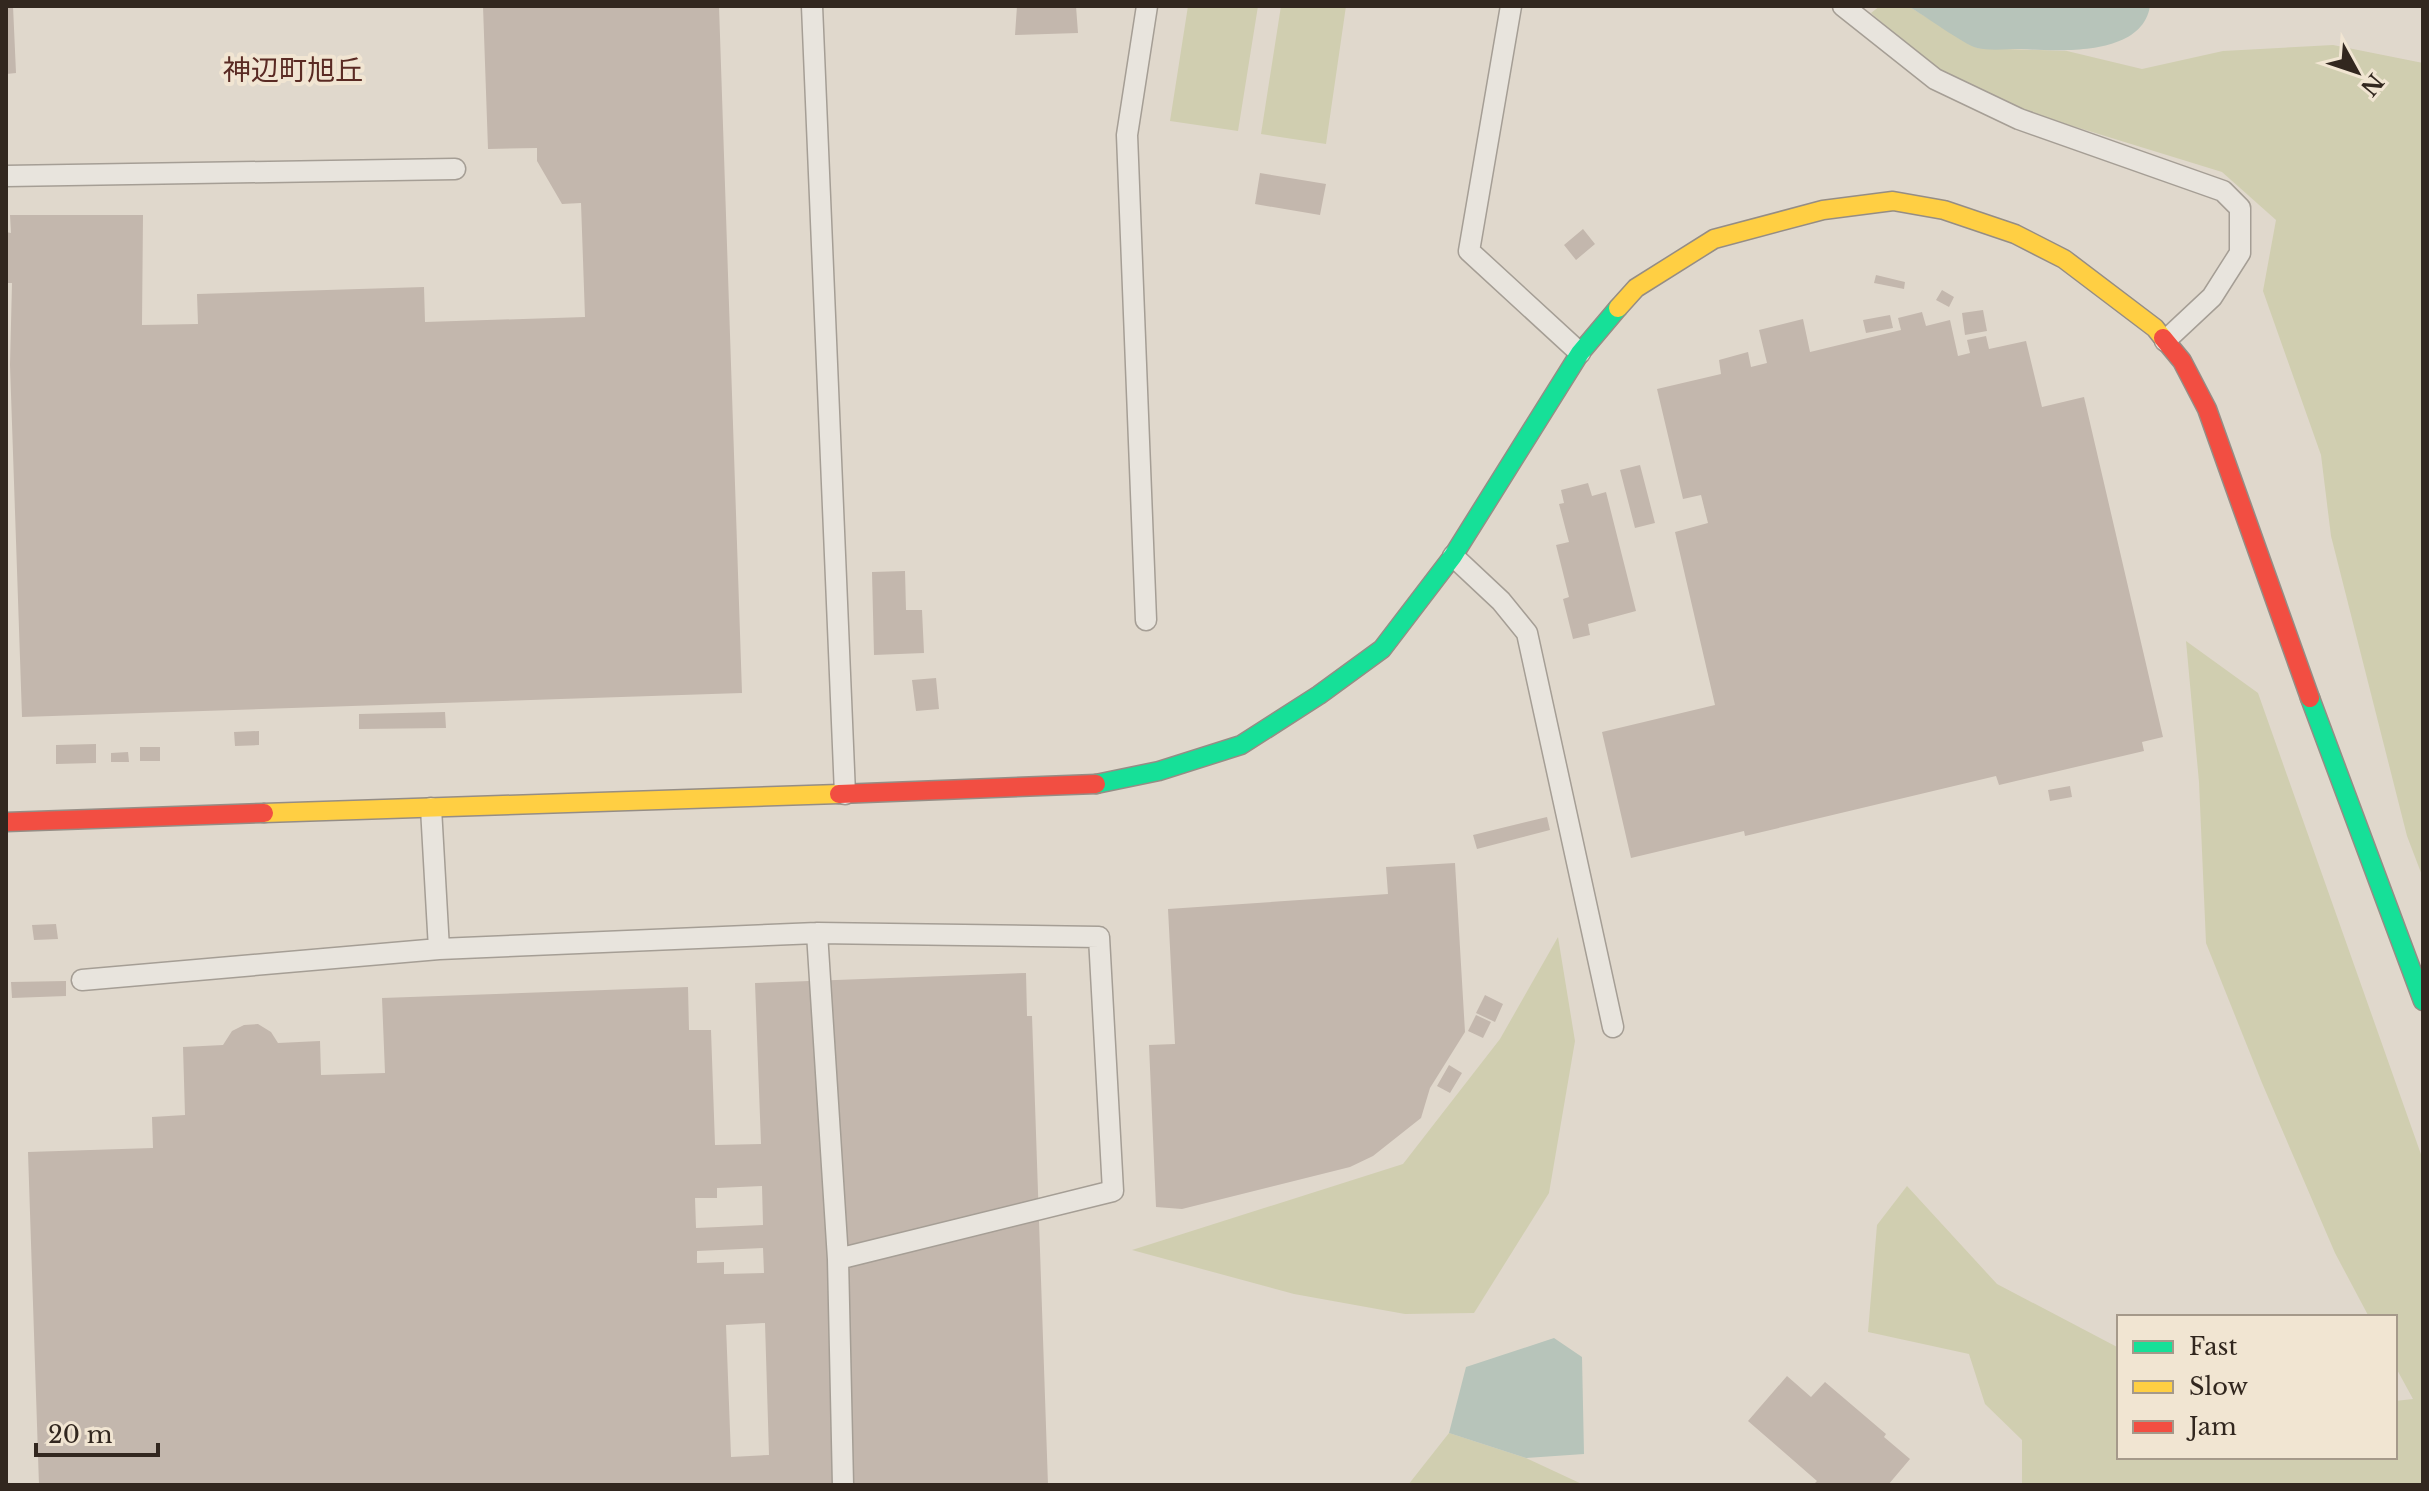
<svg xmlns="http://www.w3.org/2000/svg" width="2429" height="1491" font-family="'Libre Baskerville','Noto Sans JP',serif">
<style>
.green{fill:#d0ceb0}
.water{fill:#b7c4ba}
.building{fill:#c3b7ad;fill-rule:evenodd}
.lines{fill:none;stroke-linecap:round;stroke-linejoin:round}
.lane-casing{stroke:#a59e95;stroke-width:23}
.fast-casing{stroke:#958d85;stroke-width:21}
.slow-casing{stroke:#958d85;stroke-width:21}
.jam-casing{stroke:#958d85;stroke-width:21}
.lane{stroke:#e8e4dd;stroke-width:20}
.fast{stroke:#16e098;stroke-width:18}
.slow{stroke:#ffcf43;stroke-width:18}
.jam{stroke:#f24e42;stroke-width:18}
.labels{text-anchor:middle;stroke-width:8;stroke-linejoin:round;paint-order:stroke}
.quarter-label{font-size:28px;fill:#5a2a23;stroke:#f1e5d2}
</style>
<rect width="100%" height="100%" fill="#e0d8cc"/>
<path class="green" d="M 1188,6 L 1258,6 L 1238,131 L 1170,121 Z
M 1281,6 L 1346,6 L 1326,144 L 1261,134 Z
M 1880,6 L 1908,6 L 1977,48 L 2067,51 L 2142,69 L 2223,51 L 2333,45 L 2423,63 L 2423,878 L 2407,836 L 2331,536 L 2321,455 L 2263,291 L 2276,220 L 2222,172 L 2021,110 L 1934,68 L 1871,13 Z
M 2186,641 L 2258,693 L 2423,1160 L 2423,1485 L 2022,1485 L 2022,1440 L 1985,1404 L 1969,1354 L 1868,1332 L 1877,1225 L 1907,1186 L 1997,1284 L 2119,1348 L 2119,1457 L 2395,1457 L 2395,1401 L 2413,1399 L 2395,1366 L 2395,1317 L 2369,1317 L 2335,1253 L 2262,1083 L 2206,943 L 2199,782 Z
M 1558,937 L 1575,1041 L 1549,1193 L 1474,1313 L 1405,1314 L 1294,1294 L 1132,1250 L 1403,1164 L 1500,1039 Z
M 1449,1433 L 1526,1458 L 1584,1485 L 1408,1485 Z"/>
<path class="water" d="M 1908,6 L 2150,6 C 2142,57 2058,51 2021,49 C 2007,49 1990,51 1977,48 C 1963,44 1924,15 1908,6 Z
M 1554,1338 L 1582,1357 L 1584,1454 L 1526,1458 L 1449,1433 L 1466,1367 Z"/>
<path class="building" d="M 6,6 L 13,6 L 16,73 L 6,74 Z
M 483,6 L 719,6 L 742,693 L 22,717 L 10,365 L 12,283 L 6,283 L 6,232 L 11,233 L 10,215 L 143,215 L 142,325 L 198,324 L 197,294 L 424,287 L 425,322 L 585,317 L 581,203 L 562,204 L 537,161 L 537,148 L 488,149 Z
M 1017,6 L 1076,6 L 1078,33 L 1015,35 Z
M 1260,173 L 1326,184 L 1320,215 L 1255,204 Z
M 1583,229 L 1595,244 L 1576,260 L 1564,245 Z
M 1876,275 L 1905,282 L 1904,289 L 1874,283 Z
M 1942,290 L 1954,297 L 1949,307 L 1936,300 Z
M 1983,310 L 1987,331 L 1965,335 L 1962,313 Z
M 1922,312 L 1926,326 L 1950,320 L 1958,356 L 1970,353 L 1967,340 L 1986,336 L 1989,349 L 2026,341 L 2042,407 L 2084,397 L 2163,737 L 2142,742 L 2144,751 L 1999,785 L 1996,776 L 1745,836 L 1744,831 L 1631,858 L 1602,732 L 1715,705 L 1675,532 L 1708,523 L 1701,495 L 1683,499 L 1657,389 L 1721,374 L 1719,360 L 1748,352 L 1751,367 L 1767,363 L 1759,330 L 1803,319 L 1810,352 L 1901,330 L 1898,318 Z
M 1890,315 L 1893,328 L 1866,333 L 1863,320 Z
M 1640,465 L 1655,523 L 1635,528 L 1620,470 Z
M 1588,483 L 1592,496 L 1606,492 L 1636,611 L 1588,624 L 1590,635 L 1573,639 L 1563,599 L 1569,597 L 1556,545 L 1569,542 L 1559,504 L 1564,503 L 1561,490 Z
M 905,571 L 906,610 L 922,610 L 924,653 L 874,655 L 872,572 Z
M 936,678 L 939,709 L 916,711 L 912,680 Z
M 445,712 L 446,728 L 359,729 L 359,714 Z
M 259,731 L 259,745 L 235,746 L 234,732 Z
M 96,744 L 96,763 L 56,764 L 56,745 Z
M 140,747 L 160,747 L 160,761 L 140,761 Z
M 128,752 L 129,762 L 111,762 L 111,753 Z
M 2070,786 L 2072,797 L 2050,801 L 2048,790 Z
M 1547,817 L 1550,830 L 1477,849 L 1473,835 Z
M 1455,863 L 1465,1032 L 1430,1088 L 1421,1118 L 1373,1156 L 1350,1167 L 1182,1209 L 1156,1207 L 1149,1045 L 1175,1044 L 1168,909 L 1388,894 L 1386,867 Z
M 56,924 L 58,939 L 34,940 L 32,925 Z
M 1026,973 L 1027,1016 L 1032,1016 L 1048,1485 L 39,1485 L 28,1152 L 153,1148 L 152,1117 L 185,1115 L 183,1047 L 223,1045 L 232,1031 L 244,1025 L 258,1024 L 271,1032 L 278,1043 L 320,1041 L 321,1075 L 385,1073 L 382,998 L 688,987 L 689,1030 L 711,1030 L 715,1145 L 761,1144 L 755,983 ZM 762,1186 L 763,1225 L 696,1228 L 695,1198 L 717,1198 L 717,1188 ZM 763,1248 L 764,1273 L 724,1274 L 724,1262 L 697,1263 L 697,1251 ZM 765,1323 L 769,1455 L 731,1457 L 726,1325 Z
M 66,981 L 66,996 L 12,998 L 11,982 Z
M 1485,995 L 1503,1004 L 1495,1022 L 1476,1013 Z
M 1476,1015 L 1491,1022 L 1483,1038 L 1468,1031 Z
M 1449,1065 L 1462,1073 L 1450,1093 L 1437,1086 Z
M 1787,1376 L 1811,1397 L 1825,1382 L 1886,1434 L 1884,1437 L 1910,1459 L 1888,1485 L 1813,1485 L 1817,1481 L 1748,1421 Z"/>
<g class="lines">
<defs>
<path id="lane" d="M 812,6 L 845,794
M 1511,6 L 1469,251 L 1580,353
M 1843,6 L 1935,79 L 2019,119 L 2223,191 L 2240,208 L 2240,253 L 2212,297 L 2165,341
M 6,176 L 455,169
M 1453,556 L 1501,601 L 1527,633 L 1613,1027
M 1146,620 L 1127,135 L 1147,6
M 431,808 L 439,949
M 817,933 L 838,1259 L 843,1485
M 82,980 L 439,949 L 817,933 L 1099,937 L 1113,1191 L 838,1259"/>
<path id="fast" d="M 2310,698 L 2423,1001
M 1096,784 L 1159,771 L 1241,745 L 1319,695 L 1382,649 L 1453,556 L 1580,353 L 1618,308"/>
<path id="slow" d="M 1618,308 L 1636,288 L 1714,239 L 1823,210 L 1893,201 L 1944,210 L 2015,234 L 2064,259 L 2155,328 L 2163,338
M 264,813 L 839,794"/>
<path id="jam" d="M 2163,338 L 2182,361 L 2207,409 L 2310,698
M 839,794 L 1096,784
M 6,822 L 264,813"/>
</defs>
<use href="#lane" class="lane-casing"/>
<use href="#fast" class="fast-casing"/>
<use href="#slow" class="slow-casing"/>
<use href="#jam" class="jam-casing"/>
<use href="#lane" class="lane"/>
<use href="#fast" class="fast"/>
<use href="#slow" class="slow"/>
<use href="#jam" class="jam"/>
</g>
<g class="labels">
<g class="quarter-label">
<text x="293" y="80">神辺町旭丘</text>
</g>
</g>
<rect width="2429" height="1491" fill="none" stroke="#32271f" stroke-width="16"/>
<rect x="2117" y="1315" width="280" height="144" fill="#f1e5d2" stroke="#a5998a" stroke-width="2"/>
<rect x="2133" y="1341" width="40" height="12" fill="#16e098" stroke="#a5998a" stroke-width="2"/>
<text x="2189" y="1355" font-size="24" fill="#32271f">Fast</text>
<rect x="2133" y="1381" width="40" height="12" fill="#ffcf43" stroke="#a5998a" stroke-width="2"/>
<text x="2189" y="1395" font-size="24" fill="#32271f">Slow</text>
<rect x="2133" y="1421" width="40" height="12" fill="#f24e42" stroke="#a5998a" stroke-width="2"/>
<text x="2189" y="1435" font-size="24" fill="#32271f">Jam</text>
<g transform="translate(2357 72) rotate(130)" stroke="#f1e5d2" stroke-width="6" paint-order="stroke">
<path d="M0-6L14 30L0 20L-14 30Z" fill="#32271f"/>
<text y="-12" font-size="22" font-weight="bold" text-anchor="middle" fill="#32271f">N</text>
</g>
<path d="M36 1443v12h122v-12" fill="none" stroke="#32271f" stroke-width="4"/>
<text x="48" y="1443" font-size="24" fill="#32271f" stroke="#f1e5d2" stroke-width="6" paint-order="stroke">20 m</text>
</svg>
